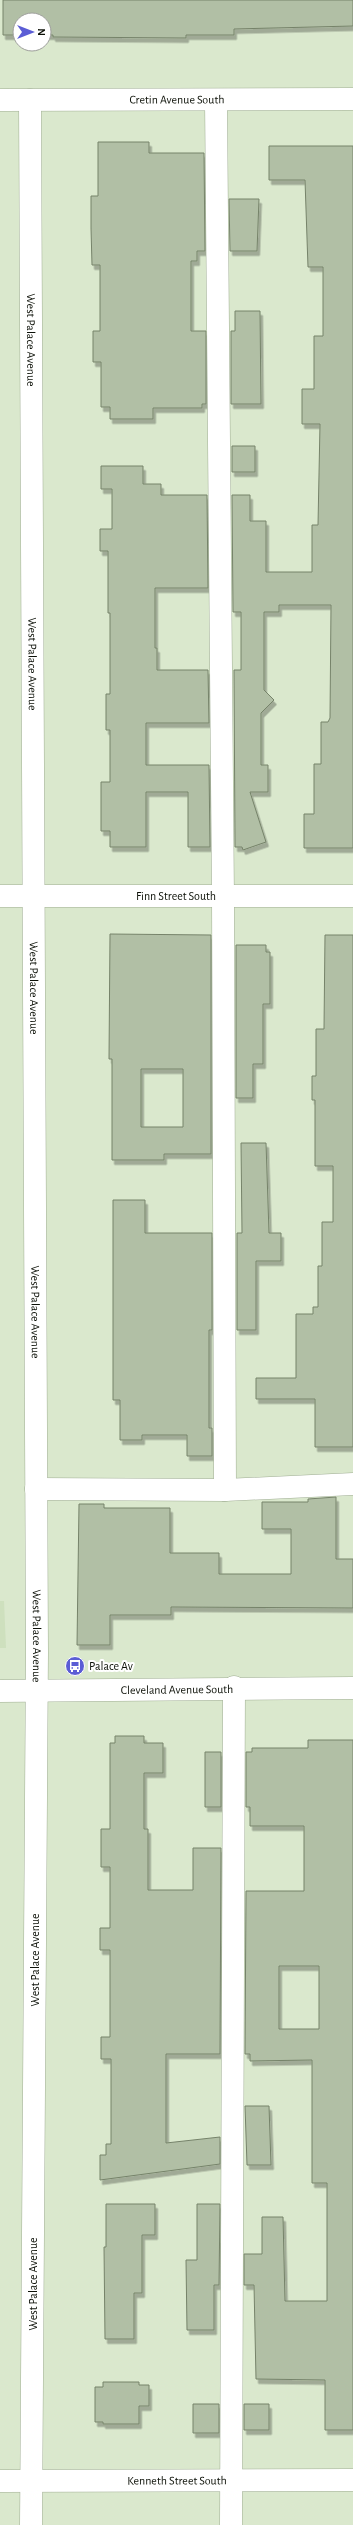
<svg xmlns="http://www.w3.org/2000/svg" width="353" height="2525" font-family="'Alegreya Sans',sans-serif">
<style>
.built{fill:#cee0be}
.building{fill:#b1bfa5;stroke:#76836a;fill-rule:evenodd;filter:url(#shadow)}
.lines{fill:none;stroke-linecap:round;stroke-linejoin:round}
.minor-casing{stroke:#a0ae94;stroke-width:23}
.major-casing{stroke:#a0ae94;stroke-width:23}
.minor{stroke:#fff;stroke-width:22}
.major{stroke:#fff;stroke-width:22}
.labels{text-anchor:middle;stroke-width:4;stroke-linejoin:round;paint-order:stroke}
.street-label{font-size:12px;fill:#0c1007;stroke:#fff}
.poi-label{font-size:12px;fill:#0c1007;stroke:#fff;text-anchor:start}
</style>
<defs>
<filter id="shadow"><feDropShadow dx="2.5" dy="4.5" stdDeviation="0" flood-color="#0004"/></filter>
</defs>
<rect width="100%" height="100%" fill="#dae8cd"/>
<path class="built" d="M 0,1601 L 4,1601 L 6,1648 L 0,1648 Z"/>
<path class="building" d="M 3,0 L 353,0 L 353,26 L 234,29 L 234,35 L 186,35 L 186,38 L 53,37 L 53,35 L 44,35 L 44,20 L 20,20 L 20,35 L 3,35 Z
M 98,142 L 149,142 L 149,153 L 204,153 L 205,251 L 197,251 L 197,261 L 191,261 L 191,331 L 206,331 L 206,404 L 202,404 L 202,408 L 153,408 L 153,419 L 110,419 L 110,407 L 101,407 L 101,362 L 93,362 L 93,331 L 100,331 L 100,265 L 92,265 L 91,228 L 91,196 L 98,196 Z
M 269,146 L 353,146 L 353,848 L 304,848 L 304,814 L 314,814 L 314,764 L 321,764 L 321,722 L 328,722 L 330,718 L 331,605 L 279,605 L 279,612 L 264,612 L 264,690 L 274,700 L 261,713 L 261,765 L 268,765 L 268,792 L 250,792 L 266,842 L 243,850 L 242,847 L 235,847 L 234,670 L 241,670 L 241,612 L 233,612 L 232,495 L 250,495 L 250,521 L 266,521 L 266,572 L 312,572 L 312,525 L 318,525 L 320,424 L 302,424 L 302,389 L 314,389 L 314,336 L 323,336 L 323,267 L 308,267 L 305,180 L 269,180 Z
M 229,199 L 259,199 L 257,251 L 230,251 Z
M 235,311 L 260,311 L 261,404 L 231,404 L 231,331 L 235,331 Z
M 232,446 L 255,446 L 255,472 L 232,472 Z
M 101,466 L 143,466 L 143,484 L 161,484 L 161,495 L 207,495 L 208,588 L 155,588 L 155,648 L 157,648 L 157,670 L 208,670 L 209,723 L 146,723 L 146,765 L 209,765 L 210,847 L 188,847 L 188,792 L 146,792 L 146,847 L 110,847 L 110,831 L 101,831 L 101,782 L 110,782 L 110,730 L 106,730 L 106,694 L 110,694 L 110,613 L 108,613 L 108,551 L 100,551 L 100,529 L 112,529 L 112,489 L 101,489 Z
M 110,934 L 211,935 L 211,1154 L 164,1154 L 164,1160 L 112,1160 L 112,1059 L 109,1059 ZM 141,1069 L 183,1069 L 183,1127 L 141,1127 Z
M 325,935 L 353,935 L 353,1447 L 315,1447 L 315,1399 L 256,1399 L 256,1378 L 296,1378 L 296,1314 L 313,1314 L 313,1307 L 318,1307 L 318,1266 L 322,1266 L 322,1222 L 333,1222 L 333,1166 L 315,1166 L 315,1100 L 312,1100 L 312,1076 L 316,1076 L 316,1029 L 324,1029 Z
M 236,945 L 266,945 L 266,952 L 270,952 L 270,1004 L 263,1004 L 263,1064 L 253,1064 L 253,1098 L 236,1098 Z
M 241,1143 L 266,1143 L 269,1233 L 281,1233 L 281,1261 L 256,1261 L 256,1330 L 237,1330 L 237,1233 L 242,1233 Z
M 113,1200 L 145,1200 L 145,1233 L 212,1233 L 212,1330 L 209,1330 L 209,1428 L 212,1428 L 212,1456 L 187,1456 L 187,1435 L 142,1435 L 142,1440 L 120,1440 L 120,1400 L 113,1400 Z
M 336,1497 L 336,1559 L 353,1559 L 353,1608 L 171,1607 L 171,1615 L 110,1615 L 110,1645 L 77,1645 L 79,1504 L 104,1504 L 104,1508 L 170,1508 L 170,1553 L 219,1553 L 219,1574 L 291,1574 L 291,1529 L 262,1529 L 262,1502 L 308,1502 L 308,1499 Z
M 115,1736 L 144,1736 L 144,1743 L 163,1743 L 163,1773 L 144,1773 L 144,1829 L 148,1829 L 148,1890 L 193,1890 L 193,1848 L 221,1848 L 220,2054 L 166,2054 L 166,2143 L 220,2137 L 220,2164 L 100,2180 L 100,2155 L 106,2155 L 106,2144 L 111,2144 L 111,2059 L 101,2059 L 101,2037 L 110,2037 L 110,1950 L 100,1950 L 100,1928 L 110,1928 L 110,1867 L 101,1867 L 101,1829 L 110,1829 L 110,1743 L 115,1743 Z
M 308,1740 L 353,1740 L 353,2430 L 325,2430 L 325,2380 L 256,2379 L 254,2285 L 244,2285 L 244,2254 L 262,2254 L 262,2217 L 283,2217 L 285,2301 L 327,2301 L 327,2183 L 312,2183 L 312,2060 L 250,2061 L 250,2054 L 245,2054 L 246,1891 L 304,1891 L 304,1826 L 250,1826 L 250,1807 L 246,1807 L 246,1752 L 252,1752 L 252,1748 L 308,1748 ZM 279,1966 L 319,1966 L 319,2029 L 279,2029 Z
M 205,1752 L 221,1752 L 221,1807 L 205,1807 Z
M 245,2106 L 269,2106 L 271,2165 L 247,2165 Z
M 106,2204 L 155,2204 L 155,2235 L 142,2235 L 142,2293 L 134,2293 L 134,2339 L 105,2339 L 104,2247 L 106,2247 Z
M 197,2204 L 220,2204 L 219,2285 L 214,2285 L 214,2330 L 187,2330 L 186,2260 L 197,2260 Z
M 103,2382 L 139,2382 L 139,2385 L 149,2385 L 149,2406 L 139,2406 L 139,2424 L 103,2424 L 103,2422 L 95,2422 L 95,2387 L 103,2387 Z
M 193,2404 L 219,2404 L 219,2433 L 193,2433 Z
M 244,2404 L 269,2404 L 269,2430 L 244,2430 Z"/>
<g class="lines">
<defs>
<g id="minor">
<path id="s1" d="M 30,100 L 37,1652 L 31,2525"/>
<path d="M 216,100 L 223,897 L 225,1490"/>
<path id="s2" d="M 0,896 L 353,896"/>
<path d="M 36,1489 L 225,1490 L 353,1484"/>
<path id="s3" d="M 0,1691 L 353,1688"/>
<path id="s4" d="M 0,2481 L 353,2480"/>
<path d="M 231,2525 L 234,1687"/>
</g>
<g id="major">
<path id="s5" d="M 0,100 L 353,99"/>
</g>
</defs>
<use href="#minor" class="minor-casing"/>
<use href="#major" class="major-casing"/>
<use href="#minor" class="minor"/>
<use href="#major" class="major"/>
</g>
<defs>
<symbol id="bus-disc" viewBox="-11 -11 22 22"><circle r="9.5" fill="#5b5dd5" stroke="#fff"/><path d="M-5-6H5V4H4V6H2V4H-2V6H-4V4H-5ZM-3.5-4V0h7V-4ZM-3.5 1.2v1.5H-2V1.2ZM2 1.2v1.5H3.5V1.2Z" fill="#fff"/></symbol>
</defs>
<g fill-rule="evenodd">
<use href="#bus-disc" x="64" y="1655" width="22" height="22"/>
</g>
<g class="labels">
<g class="street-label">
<text dy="4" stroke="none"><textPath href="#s5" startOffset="177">Cretin Avenue South</textPath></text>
<text dy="4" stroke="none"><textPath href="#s1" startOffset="240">West Palace Avenue</textPath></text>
<text dy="4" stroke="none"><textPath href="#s1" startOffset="564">West Palace Avenue</textPath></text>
<text dy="4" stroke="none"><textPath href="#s2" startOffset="176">Finn Street South</textPath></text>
<text dy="4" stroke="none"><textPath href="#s1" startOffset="888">West Palace Avenue</textPath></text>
<text dy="4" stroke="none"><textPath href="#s1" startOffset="1212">West Palace Avenue</textPath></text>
<text dy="4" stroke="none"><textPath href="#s1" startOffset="1536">West Palace Avenue</textPath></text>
<text dy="4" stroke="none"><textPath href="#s3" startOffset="177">Cleveland Avenue South</textPath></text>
<text transform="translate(35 1960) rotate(-90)" y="4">West Palace Avenue</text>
<text transform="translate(33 2284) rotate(-90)" y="4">West Palace Avenue</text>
<text dy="4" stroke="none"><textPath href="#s4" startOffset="177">Kenneth Street South</textPath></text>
</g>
<g class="poi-label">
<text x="89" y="1670">Palace Av</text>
</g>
</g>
<g transform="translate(32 32) rotate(90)"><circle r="19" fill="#ffffff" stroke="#9e9f9c"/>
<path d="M0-3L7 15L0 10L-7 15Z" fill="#5b5dd5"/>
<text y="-6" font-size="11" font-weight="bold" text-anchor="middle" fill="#0c1007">N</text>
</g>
</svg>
